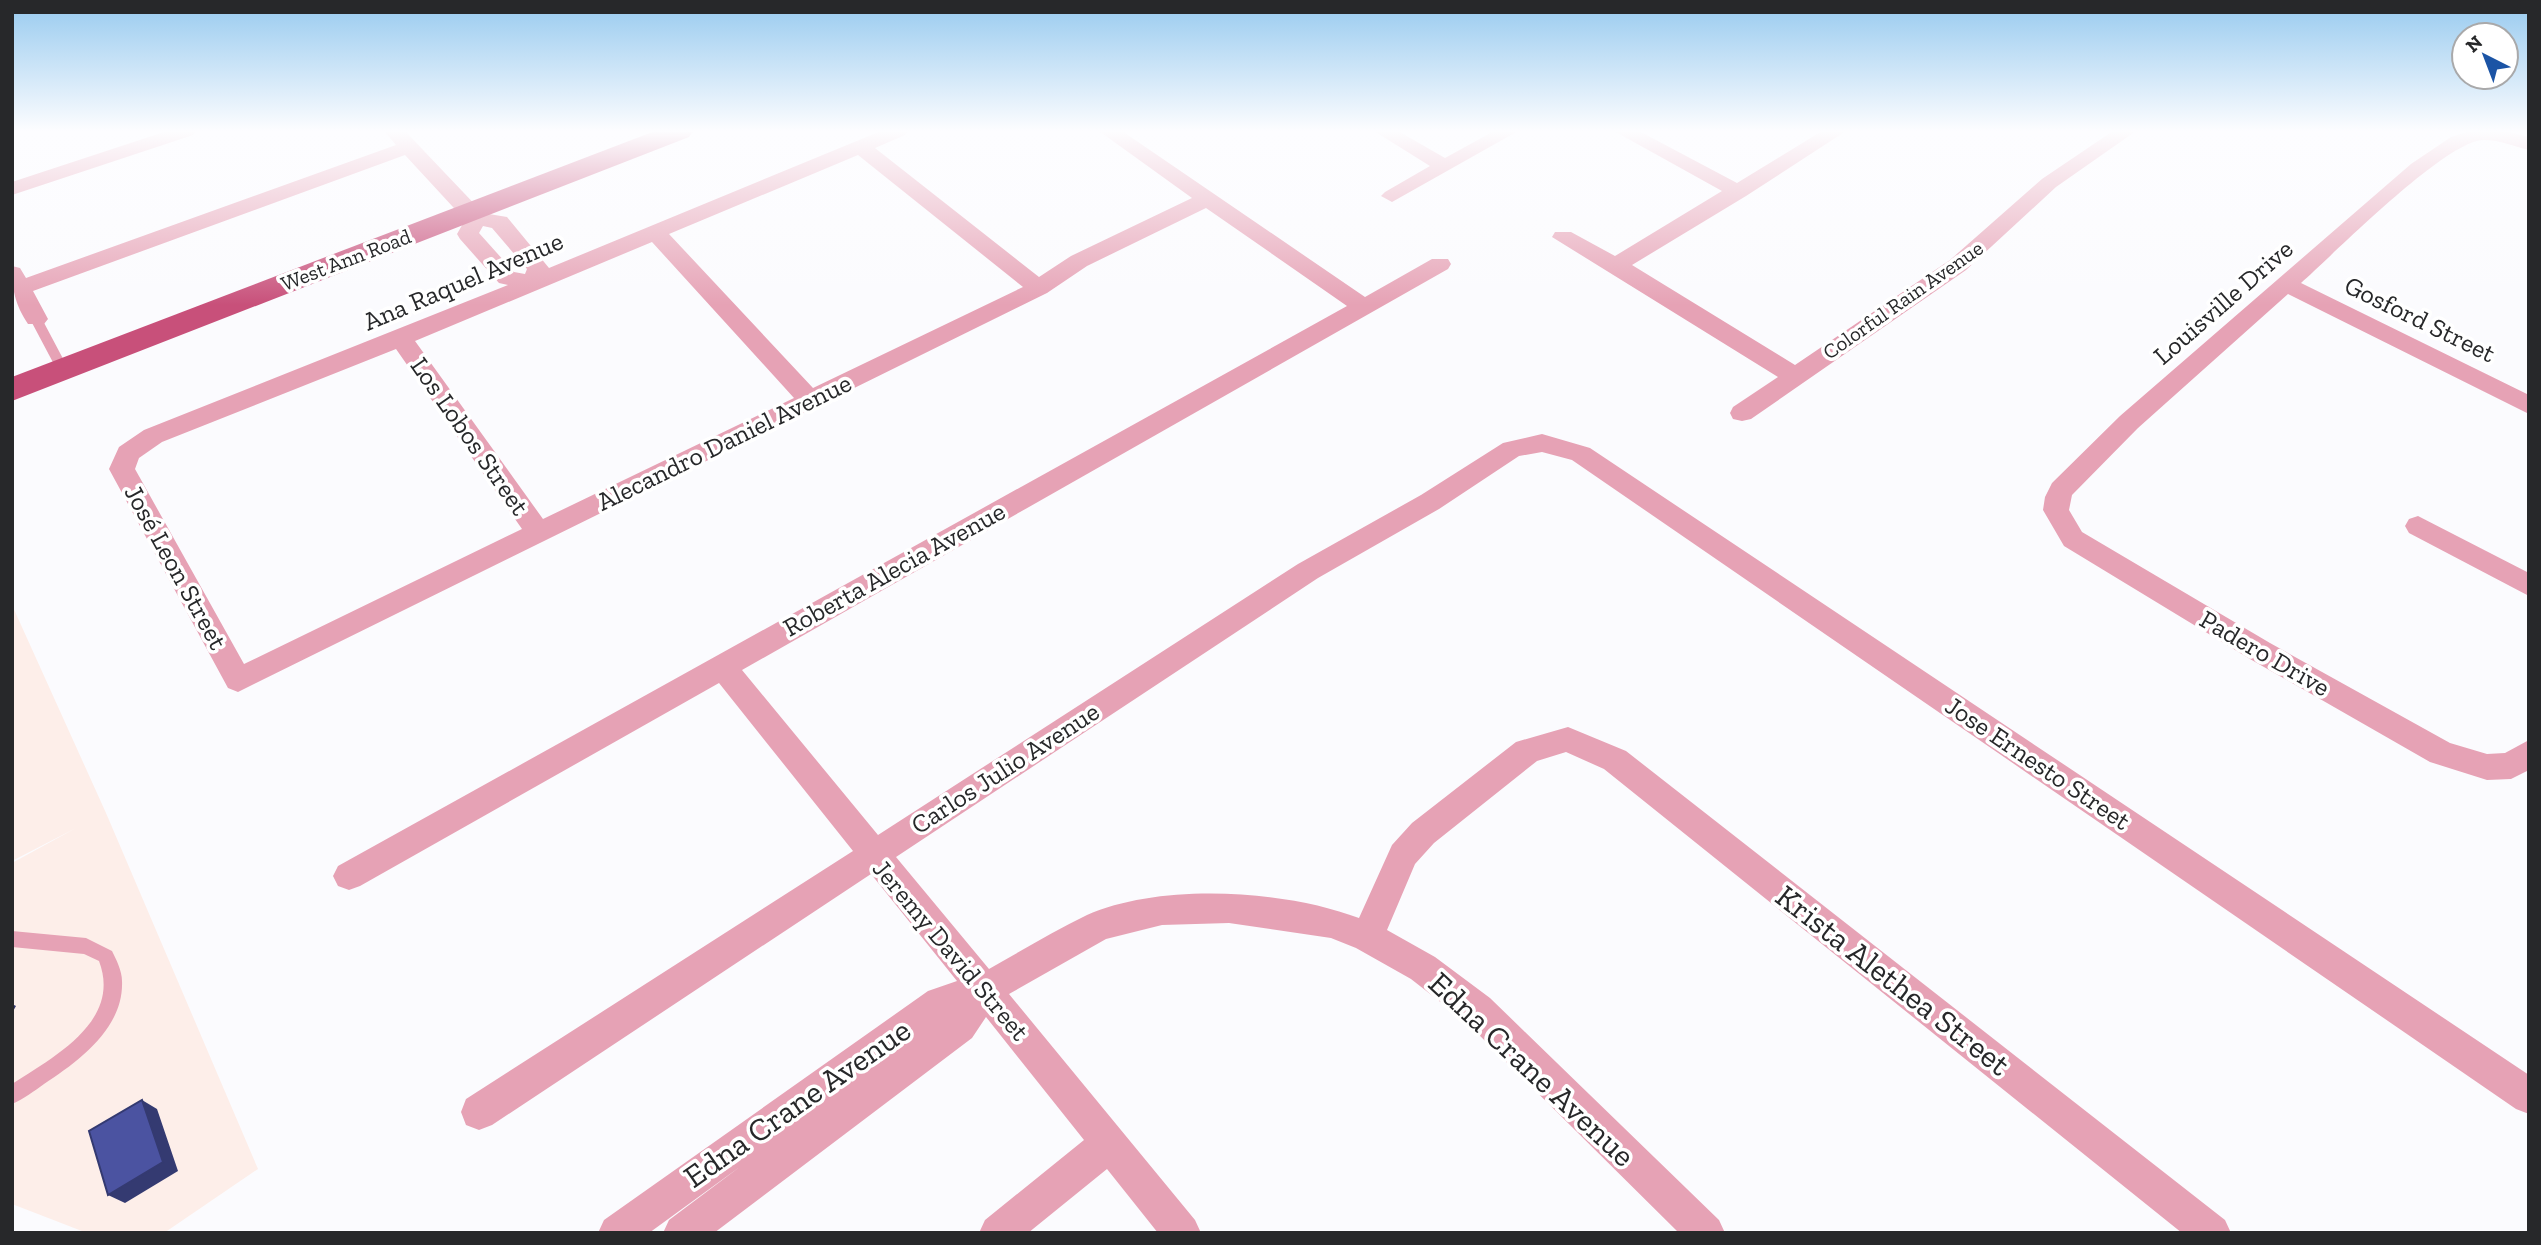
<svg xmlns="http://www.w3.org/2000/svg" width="2541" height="1245" font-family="'Zilla Slab',serif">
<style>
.commercial{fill:#fdeee9}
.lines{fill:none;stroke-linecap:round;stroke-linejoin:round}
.lane{fill:#e6a2b5;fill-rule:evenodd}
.street{fill:#e6a2b5;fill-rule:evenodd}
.primary{fill:#c8507a;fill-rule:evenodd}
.shaded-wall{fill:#343a71}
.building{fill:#4b53a1;stroke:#343a71;stroke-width:2}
.labels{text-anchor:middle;stroke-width:7;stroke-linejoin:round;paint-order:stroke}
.far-street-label{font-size:21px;fill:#27282a;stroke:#fff}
.street-label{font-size:26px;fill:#27282a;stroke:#fff}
.near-street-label{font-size:32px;fill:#27282a;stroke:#fff}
</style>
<rect width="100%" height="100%" fill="#fbfbfe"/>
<path class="commercial" d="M 12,605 L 106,813 L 258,1169 L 164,1233 L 87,1233 L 12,1204 L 12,863 L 76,828 L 12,861 Z"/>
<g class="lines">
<path class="lane" d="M 36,315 L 42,319 L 69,370 L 67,373 L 59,373 L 57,370 L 30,319 Z
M 12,931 L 86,938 L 112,951 C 116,959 122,971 122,981 C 124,1028 79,1061 44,1084 C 34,1091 24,1099 12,1104 L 12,1084 C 54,1057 122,1021 99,961 L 84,954 L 12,947 Z"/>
<path class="street" d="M 167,131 L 196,131 L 193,135 L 12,195 L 12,182 Z
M 384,131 L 405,131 L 483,213 L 507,217 L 549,268 L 881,131 L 908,131 L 905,135 L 875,148 L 1039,277 L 1071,256 L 1192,198 L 1099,131 L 1122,131 L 1365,297 L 1432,259 L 1448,259 L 1451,264 L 1448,269 L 742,670 L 878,835 L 1298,564 L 1421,495 L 1503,443 L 1542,434 L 1590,448 L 2529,1075 L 2529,1114 L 2516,1109 L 1572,460 L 1542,452 L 1519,456 L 1439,509 L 1318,578 L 896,857 L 989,969 C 1021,951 1054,931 1087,915 C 1161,882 1286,890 1359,918 L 1392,845 L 1412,823 L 1516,742 L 1568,727 L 1626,751 L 2225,1220 L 2231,1233 L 2182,1233 L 1604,769 L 1566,752 L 1537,761 L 1434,843 L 1415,864 L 1387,930 L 1435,957 L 1490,998 L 1719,1220 L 1725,1233 L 1679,1233 L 1466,1022 L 1411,979 L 1356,948 L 1331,938 L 1229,923 L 1162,925 L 1106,939 L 1009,994 L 1195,1220 L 1201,1233 L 1158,1233 L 1107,1169 L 1028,1233 L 979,1233 L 985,1220 L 1084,1140 L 986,1017 L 972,1038 L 714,1233 L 663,1233 L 669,1220 L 741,1166 L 649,1233 L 598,1233 L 604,1220 L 928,991 L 957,981 L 871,874 L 492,1125 L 479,1130 L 466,1125 L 461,1112 L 466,1099 L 853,851 L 719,683 L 360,886 L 349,890 L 338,886 L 333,876 L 338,866 L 1347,306 L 1206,208 L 1087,266 L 1047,293 L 238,692 L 228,688 L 109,469 L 119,447 L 144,430 L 508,285 L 499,283 L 460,239 L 457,234 L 465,220 L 405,155 L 33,291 L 48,319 L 44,324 L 28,324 C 15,304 12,290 12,266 L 20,268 L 26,278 L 396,145 ZM 858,155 L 1023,287 L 813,388 L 669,234 ZM 483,226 L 492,228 L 527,269 L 525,274 L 514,272 L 479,233 ZM 652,242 L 794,398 L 543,519 L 415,341 ZM 396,349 L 522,529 L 244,664 L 135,469 L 139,458 L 162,442 Z
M 1374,131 L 1398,131 L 1445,158 L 1494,131 L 1518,131 L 1392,202 L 1381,196 L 1385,192 L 1430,166 Z
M 1614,131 L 1639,131 L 1737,183 L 1822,131 L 1846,131 L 1746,196 L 1632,265 L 1795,365 L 1950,260 L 2042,179 L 2113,131 L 2136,131 L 2056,187 L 1966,270 L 1751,419 L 1742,421 L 1733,419 L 1730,413 L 1733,407 L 1778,377 L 1552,237 L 1555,232 L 1571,232 L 1615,256 L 1722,191 Z
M 2470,131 L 2505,131 L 2529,137 L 2529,150 C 2513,146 2498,139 2482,140 C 2442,144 2335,253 2301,283 L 2529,395 L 2529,414 L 2288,294 L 2138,428 L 2072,495 L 2069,510 L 2082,532 L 2270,643 L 2450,743 L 2487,754 L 2505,753 L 2529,740 L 2529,770 L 2511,779 L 2487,780 L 2430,762 L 2250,659 L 2064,546 L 2043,510 L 2045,497 L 2052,483 L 2120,416 L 2411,164 L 2451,137 Z
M 2418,516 L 2529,573 L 2529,596 L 2409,533 L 2405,526 L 2409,519 Z"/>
<path class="primary" d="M 655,131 L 693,131 L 689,137 L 12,401 L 12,377 Z"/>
</g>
<path class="shaded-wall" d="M 12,1004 L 16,1006 L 12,1013 Z
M 142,1100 L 157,1109 L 178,1171 L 125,1203 L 108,1195 Z"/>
<path class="building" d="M 142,1100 L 163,1162 L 108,1195 L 89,1131 Z"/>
<linearGradient id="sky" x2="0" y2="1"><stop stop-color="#97caef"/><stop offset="0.43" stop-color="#fdfdff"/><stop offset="1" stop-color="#fdfdff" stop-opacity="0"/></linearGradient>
<rect width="2541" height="305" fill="url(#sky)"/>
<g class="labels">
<g class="far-street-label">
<text transform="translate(346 260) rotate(-21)" y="7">West Ann Road</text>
<text transform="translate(1903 300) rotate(-35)" y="7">Colorful Rain Avenue</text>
</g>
<g class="street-label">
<text transform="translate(463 281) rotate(-23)" y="9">Ana Raquel Avenue</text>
<text transform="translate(2223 302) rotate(-41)" y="9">Louisville Drive</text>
<text transform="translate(2420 319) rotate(26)" y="9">Gosford Street</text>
<text transform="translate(470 436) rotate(55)" y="9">Los Lobos Street</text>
<text transform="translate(724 442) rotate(-26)" y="9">Alecandro Daniel Avenue</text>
<text transform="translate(176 567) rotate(61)" y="9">José Leon Street</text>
<text transform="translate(894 569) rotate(-29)" y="9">Roberta Alecia Avenue</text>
<text transform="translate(2265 653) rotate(30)" y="9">Padero Drive</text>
<text transform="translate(2038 763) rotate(34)" y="9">Jose Ernesto Street</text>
<text transform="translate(1005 768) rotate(-33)" y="9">Carlos Julio Avenue</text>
<text transform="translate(951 950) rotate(50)" y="9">Jeremy David Street</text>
</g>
<g class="near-street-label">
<text transform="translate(1893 980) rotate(38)" y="11">Krista Alethea Street</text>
<text transform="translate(1532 1069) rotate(43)" y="11">Edna Crane Avenue</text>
<text transform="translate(797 1103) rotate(-35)" y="11">Edna Crane Avenue</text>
</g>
</g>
<rect width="2541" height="1245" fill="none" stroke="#27282a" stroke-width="28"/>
<g transform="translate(2485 56) rotate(318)"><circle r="33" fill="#ffffff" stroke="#a9a9aa" stroke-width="2"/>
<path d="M0-5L12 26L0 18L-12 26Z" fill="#1b54a5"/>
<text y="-10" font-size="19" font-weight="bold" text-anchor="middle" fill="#27282a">N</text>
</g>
</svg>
